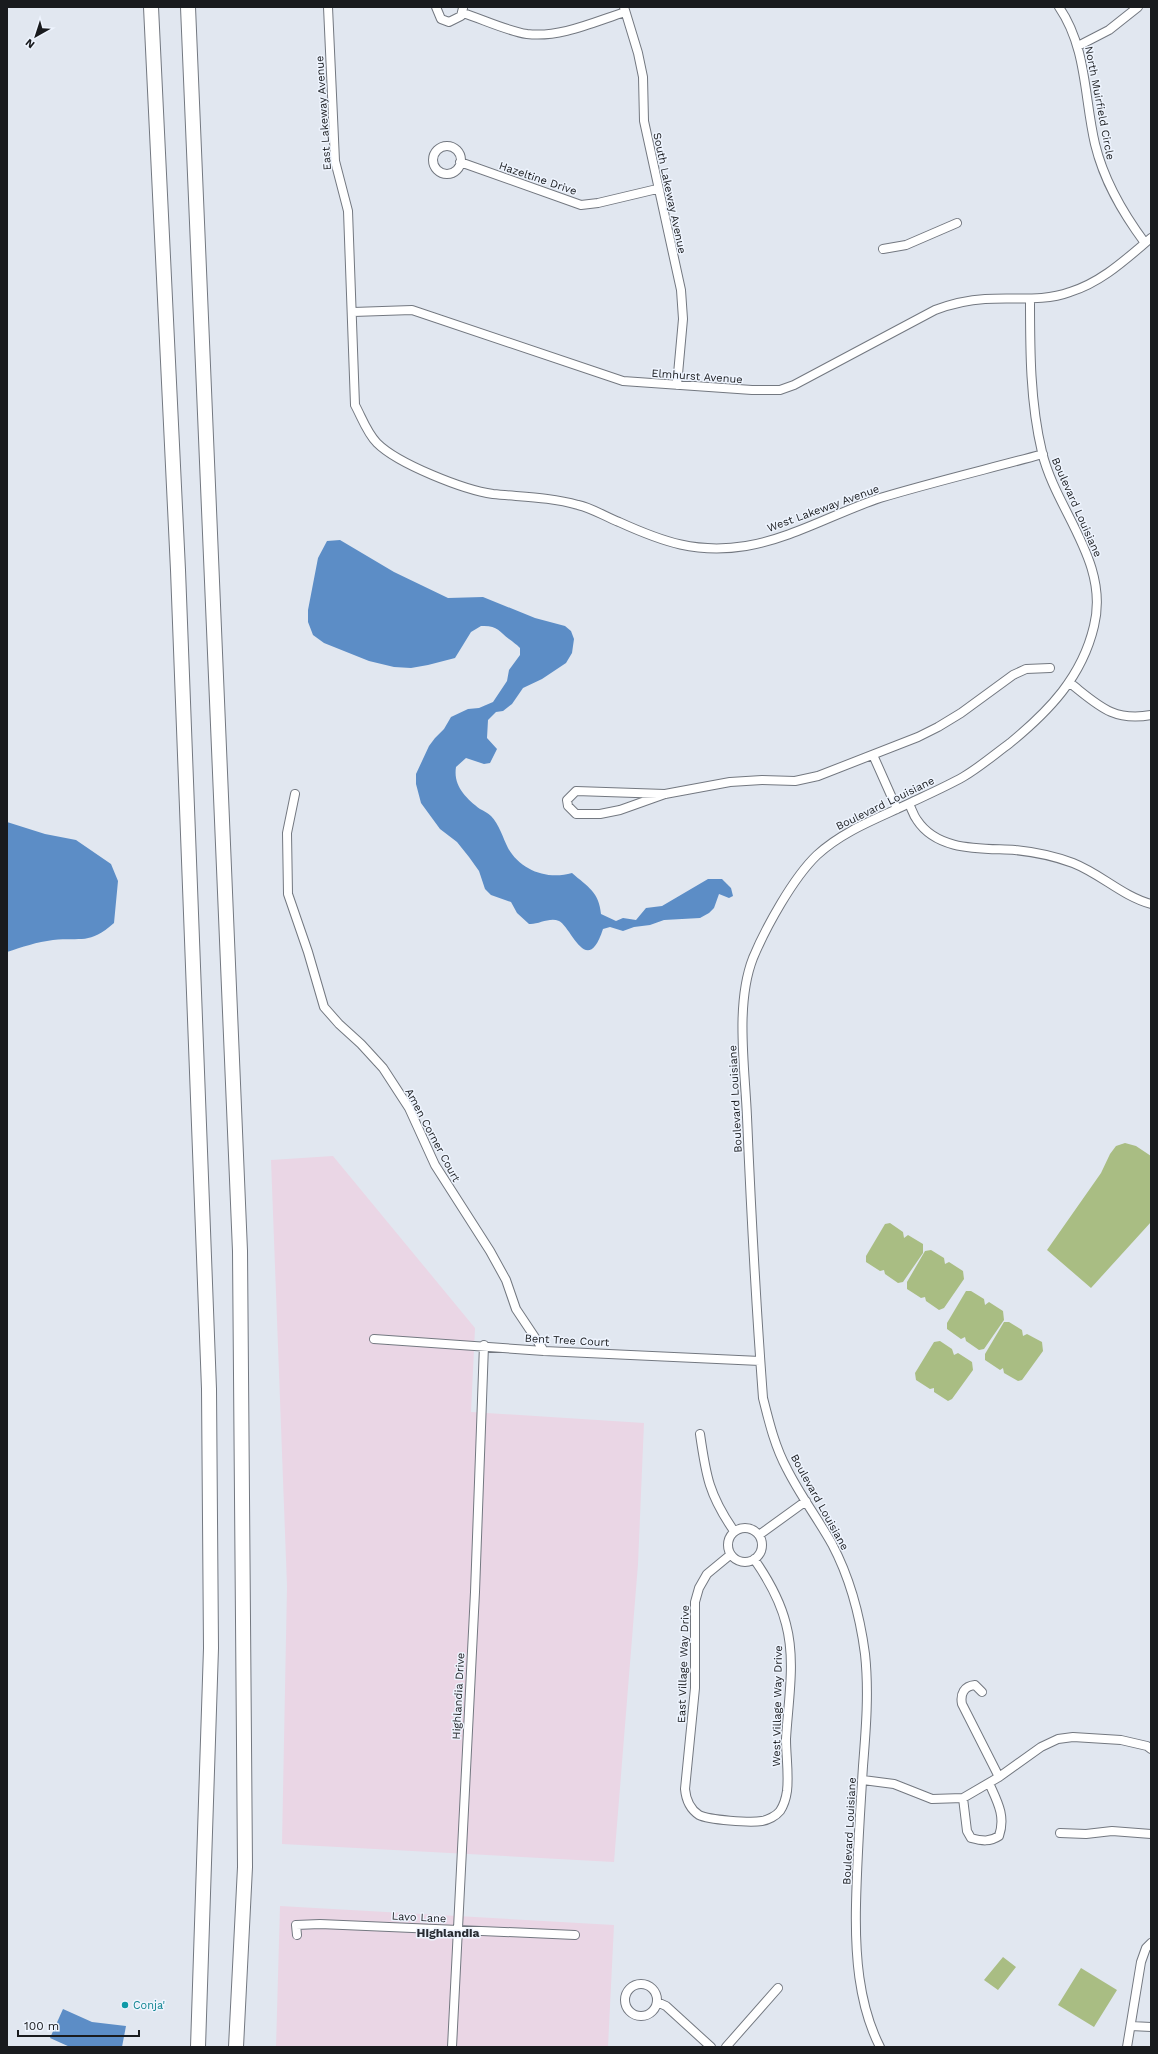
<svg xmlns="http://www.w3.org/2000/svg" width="1158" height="2054" font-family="'Work Sans',sans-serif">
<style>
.commercial{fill:#ead6e5}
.green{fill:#a9bd83}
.water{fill:#5c8dc6}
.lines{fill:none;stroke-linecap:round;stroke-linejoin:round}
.minor-casing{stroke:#737880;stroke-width:10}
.motorway-casing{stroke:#737880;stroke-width:16}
.minor{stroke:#fff;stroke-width:8}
.motorway{stroke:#fff;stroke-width:14}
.culture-dot{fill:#0f9aa8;stroke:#eef4fe;stroke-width:1.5}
.labels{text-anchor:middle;stroke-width:3;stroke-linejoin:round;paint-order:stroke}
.street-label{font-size:11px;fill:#191b1e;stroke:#eef4fe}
.culture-label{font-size:11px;fill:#0d838f;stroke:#eef4fe;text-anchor:start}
.neighbourhood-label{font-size:12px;font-weight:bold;fill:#262a31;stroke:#eef4fe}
</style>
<rect width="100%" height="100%" fill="#e1e7f0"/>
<path class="commercial" d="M 333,1156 L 475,1328 L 471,1412 L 644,1423 L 638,1564 L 614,1862 L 282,1844 L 287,1586 L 271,1160 Z
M 280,1906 L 614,1925 L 608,2047 L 276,2047 Z"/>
<path class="green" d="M 1125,1143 L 1136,1146 L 1151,1156 L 1151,1222 L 1091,1288 L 1047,1250 L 1101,1173 L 1110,1154 L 1116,1146 Z
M 890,1223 L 903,1232 L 904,1238 L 908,1235 L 923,1244 L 923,1253 L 903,1282 L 898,1283 L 885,1274 L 884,1270 L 880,1271 L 866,1262 L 866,1256 L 885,1224 Z
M 931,1250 L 944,1258 L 945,1264 L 949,1262 L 963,1271 L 964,1279 L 944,1308 L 939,1310 L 926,1301 L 925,1297 L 921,1298 L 907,1289 L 907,1282 L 925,1251 Z
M 966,1291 L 971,1291 L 984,1299 L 985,1305 L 989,1302 L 1003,1311 L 1004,1320 L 984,1349 L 979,1350 L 966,1341 L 965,1337 L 961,1339 L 947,1329 L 947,1323 Z
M 1004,1322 L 1009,1322 L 1022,1330 L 1023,1336 L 1027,1334 L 1042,1342 L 1043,1351 L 1022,1380 L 1018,1381 L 1004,1373 L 1003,1368 L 1000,1370 L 985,1360 L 985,1354 Z
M 940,1341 L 952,1349 L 954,1355 L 958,1353 L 972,1362 L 973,1370 L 952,1399 L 948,1401 L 934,1392 L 934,1388 L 930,1389 L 916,1380 L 915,1373 L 934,1342 Z
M 1003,1957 L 1016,1967 L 998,1990 L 984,1980 Z
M 1081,1968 L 1117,1990 L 1094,2027 L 1058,2005 Z"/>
<path class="water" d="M 340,540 L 394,572 L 448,598 L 483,597 L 535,618 L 565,626 L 571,631 L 574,639 L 572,653 L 566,663 L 542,679 L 523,688 L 512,704 L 503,711 L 496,712 L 488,720 L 487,738 L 497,749 L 490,763 L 484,764 L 466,758 L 456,767 C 453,786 466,798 480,809 C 484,811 488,813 491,816 C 499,824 503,838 508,848 C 521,871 548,880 572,873 C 588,887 599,892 601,914 L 616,921 L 623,918 L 636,920 L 646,908 L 662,906 L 708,879 L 722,879 L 731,888 L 733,896 L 729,898 L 719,894 L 714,908 L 709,913 L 700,918 L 664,920 L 650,925 L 634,927 L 623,931 L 610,927 L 603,929 C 587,978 572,928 559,921 C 549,917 538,925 529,924 L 517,913 L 511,902 L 491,895 L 485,889 L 479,871 L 469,857 L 457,842 L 440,829 L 421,803 L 416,784 L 416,774 L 429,746 L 435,738 L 444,729 L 451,717 L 468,709 L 479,708 L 493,702 L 507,681 L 509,670 L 520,655 L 520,648 C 516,644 513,642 509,639 C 499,631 497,625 481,626 L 471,632 L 455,658 L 428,665 L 411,668 L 394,667 L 369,661 L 324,643 L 313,635 L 308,622 L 308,610 L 318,558 L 327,541 Z
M 7,822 L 45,834 L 76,840 L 111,864 L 118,881 L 114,923 C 89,945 82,937 53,940 C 37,942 22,947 7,952 Z
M 63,2009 L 92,2022 L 126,2026 L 122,2047 L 70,2047 L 50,2038 Z"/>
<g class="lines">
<defs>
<path id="minor" d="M 328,7 L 335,161 L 348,211 L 355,405 C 362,418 367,433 377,443 C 398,464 464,490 493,494 C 522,497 550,497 578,505 C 592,508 606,517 619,522 C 663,542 697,554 746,546 C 793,538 835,513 880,498 C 933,482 988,469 1043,454
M 436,7 L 441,19 L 449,22 L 461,16 L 463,8
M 624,7 L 638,53 L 643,77 L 644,121 L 681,290 L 683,319 L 677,385
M 1059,7 C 1087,48 1084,97 1095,144 C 1104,181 1122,212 1145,243
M 463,13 C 482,19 507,31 527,34 C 560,38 594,22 625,12
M 1078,46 L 1109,30 L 1138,7
M433 160a14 14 0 1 1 28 0a14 14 0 1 1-28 0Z
M 460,162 L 581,205 L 598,203 L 657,189
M 883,249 L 906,245 L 957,223
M 353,312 L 412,310 L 623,381 L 752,390 L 780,390 L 794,385 L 935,310 C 951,304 968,300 985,299 C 1014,297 1043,302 1070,292 C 1102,282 1126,259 1151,238
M 1070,683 C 1098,705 1113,722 1151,715
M 873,755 L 897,809
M 295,794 L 287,833 L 288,894 L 308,952 L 324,1007 L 339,1024 L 361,1044 L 383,1068 L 409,1108 L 435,1165 L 490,1251 L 506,1280 L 516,1309 L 544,1351
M 665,794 L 576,791 L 567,800 L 568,806 L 576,814 L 600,814 L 620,810 L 665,794 L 730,782 L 762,780 L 795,781 L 818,776 L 918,737 L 938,727 L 961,713 L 1013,675 L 1026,669 L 1050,668
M 909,804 C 912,809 913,815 917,820 C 938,852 982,848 1015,850 C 1035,852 1054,856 1073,863 C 1101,874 1122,896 1151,904
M 374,1339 L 544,1351 L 760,1361
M 700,1434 C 706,1476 709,1495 734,1531
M728 1545a17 17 0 1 1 34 0a17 17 0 1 1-34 0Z
M 759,1535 L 806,1501
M 730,1555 L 707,1574 L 699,1588 L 695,1602 L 695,1688 L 685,1789 C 686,1800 690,1809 699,1815 C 709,1820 750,1823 762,1821 C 768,1820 776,1816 780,1811 C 784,1805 786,1798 787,1791 C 789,1774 786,1756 786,1739 C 788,1702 796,1661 786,1624 C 780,1600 768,1579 754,1559
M 982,1692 L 975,1685 C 964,1686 960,1694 962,1704 L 999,1777
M 863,1780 L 894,1784 L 932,1799 L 963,1798 L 999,1777 L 1041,1747 L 1058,1739 L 1073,1737 L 1121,1740 L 1147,1746 L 1151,1749
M 963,1798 L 967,1831 L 971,1838 C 982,1841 990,1842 999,1836 C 1006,1816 997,1801 989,1783
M 1060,1833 L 1086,1834 L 1112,1831 L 1151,1834
M 297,1935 L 296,1925 L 320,1924 L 575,1935
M625 2000a16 16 0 1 1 32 0a16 16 0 1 1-32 0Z
M 657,2002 L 666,2006 L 711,2047
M 1131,2026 L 1151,2027
M 452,2047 L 475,1592 L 484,1345
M 726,2047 L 778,1988
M 880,2047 C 858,2004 855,1952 856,1905 C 857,1858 860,1812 863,1766 C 866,1729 869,1691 865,1654 C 860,1616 850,1578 832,1544 C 818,1519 800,1495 787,1469 C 775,1447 769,1422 763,1398 C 756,1305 751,1211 747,1117 C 745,1068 735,1004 753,958 C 766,927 793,878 817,855 C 844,830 879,818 912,802 C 929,794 947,786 963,777 C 980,767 995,754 1010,743 C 1049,711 1082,677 1094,626 C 1110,562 1056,511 1042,452 C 1030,402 1030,350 1030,299
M 1127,2047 L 1141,1962 L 1146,1948 L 1151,1943"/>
<path id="motorway" d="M 151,7 L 178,570 L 209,1389 L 211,1648 L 198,2047
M 188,7 L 240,1251 L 245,1867 L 236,2047"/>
</defs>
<use href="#minor" class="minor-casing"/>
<use href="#motorway" class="motorway-casing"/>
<use href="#minor" class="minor"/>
<use href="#motorway" class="motorway"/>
</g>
<circle class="culture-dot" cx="125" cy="2005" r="4"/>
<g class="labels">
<g class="street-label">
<text transform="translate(1100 103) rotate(79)" y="4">North Muirfield Circle</text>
<text transform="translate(323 113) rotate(-94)" y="4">East Lakeway Avenue</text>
<text transform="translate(538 178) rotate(19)" y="4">Hazeltine Drive</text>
<text transform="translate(670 193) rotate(78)" y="4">South Lakeway Avenue</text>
<text transform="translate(697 376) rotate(4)" y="4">Elmhurst Avenue</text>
<text transform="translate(1077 507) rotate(66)" y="4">Boulevard Louisiane</text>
<text transform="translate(823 508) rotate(-20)" y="4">West Lakeway Avenue</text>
<text transform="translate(885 803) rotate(-26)" y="4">Boulevard Louisiane</text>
<text transform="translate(735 1099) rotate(-93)" y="4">Boulevard Louisiane</text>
<text transform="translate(433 1135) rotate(62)" y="4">Amen Corner Court</text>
<text transform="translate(567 1340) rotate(3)" y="4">Bent Tree Court</text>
<text transform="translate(820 1502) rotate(61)" y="4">Boulevard Louisiane</text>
<text transform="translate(683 1664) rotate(-88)" y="4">East Village Way Drive</text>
<text transform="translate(458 1696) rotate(-87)" y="4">Highlandia Drive</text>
<text transform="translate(777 1706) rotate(-89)" y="4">West Village Way Drive</text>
<text transform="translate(849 1831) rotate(-87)" y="4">Boulevard Louisiane</text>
<text transform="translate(419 1917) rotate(3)" y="4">Lavo Lane</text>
</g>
<g class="culture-label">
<text x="133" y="2009">Conja'</text>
</g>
<g class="neighbourhood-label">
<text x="448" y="1937">Highlandia</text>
</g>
</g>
<rect width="1158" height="2054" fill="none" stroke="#191b1e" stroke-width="16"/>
<g transform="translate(36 36) rotate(219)" stroke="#eef4fe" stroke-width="3" paint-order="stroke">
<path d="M0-3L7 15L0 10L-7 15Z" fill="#191b1e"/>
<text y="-6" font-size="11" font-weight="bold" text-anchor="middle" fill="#191b1e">N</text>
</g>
<path d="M18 2030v6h121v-6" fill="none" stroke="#191b1e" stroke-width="2"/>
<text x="24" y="2030" font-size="12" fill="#191b1e" stroke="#eef4fe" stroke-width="3" paint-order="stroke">100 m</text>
</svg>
